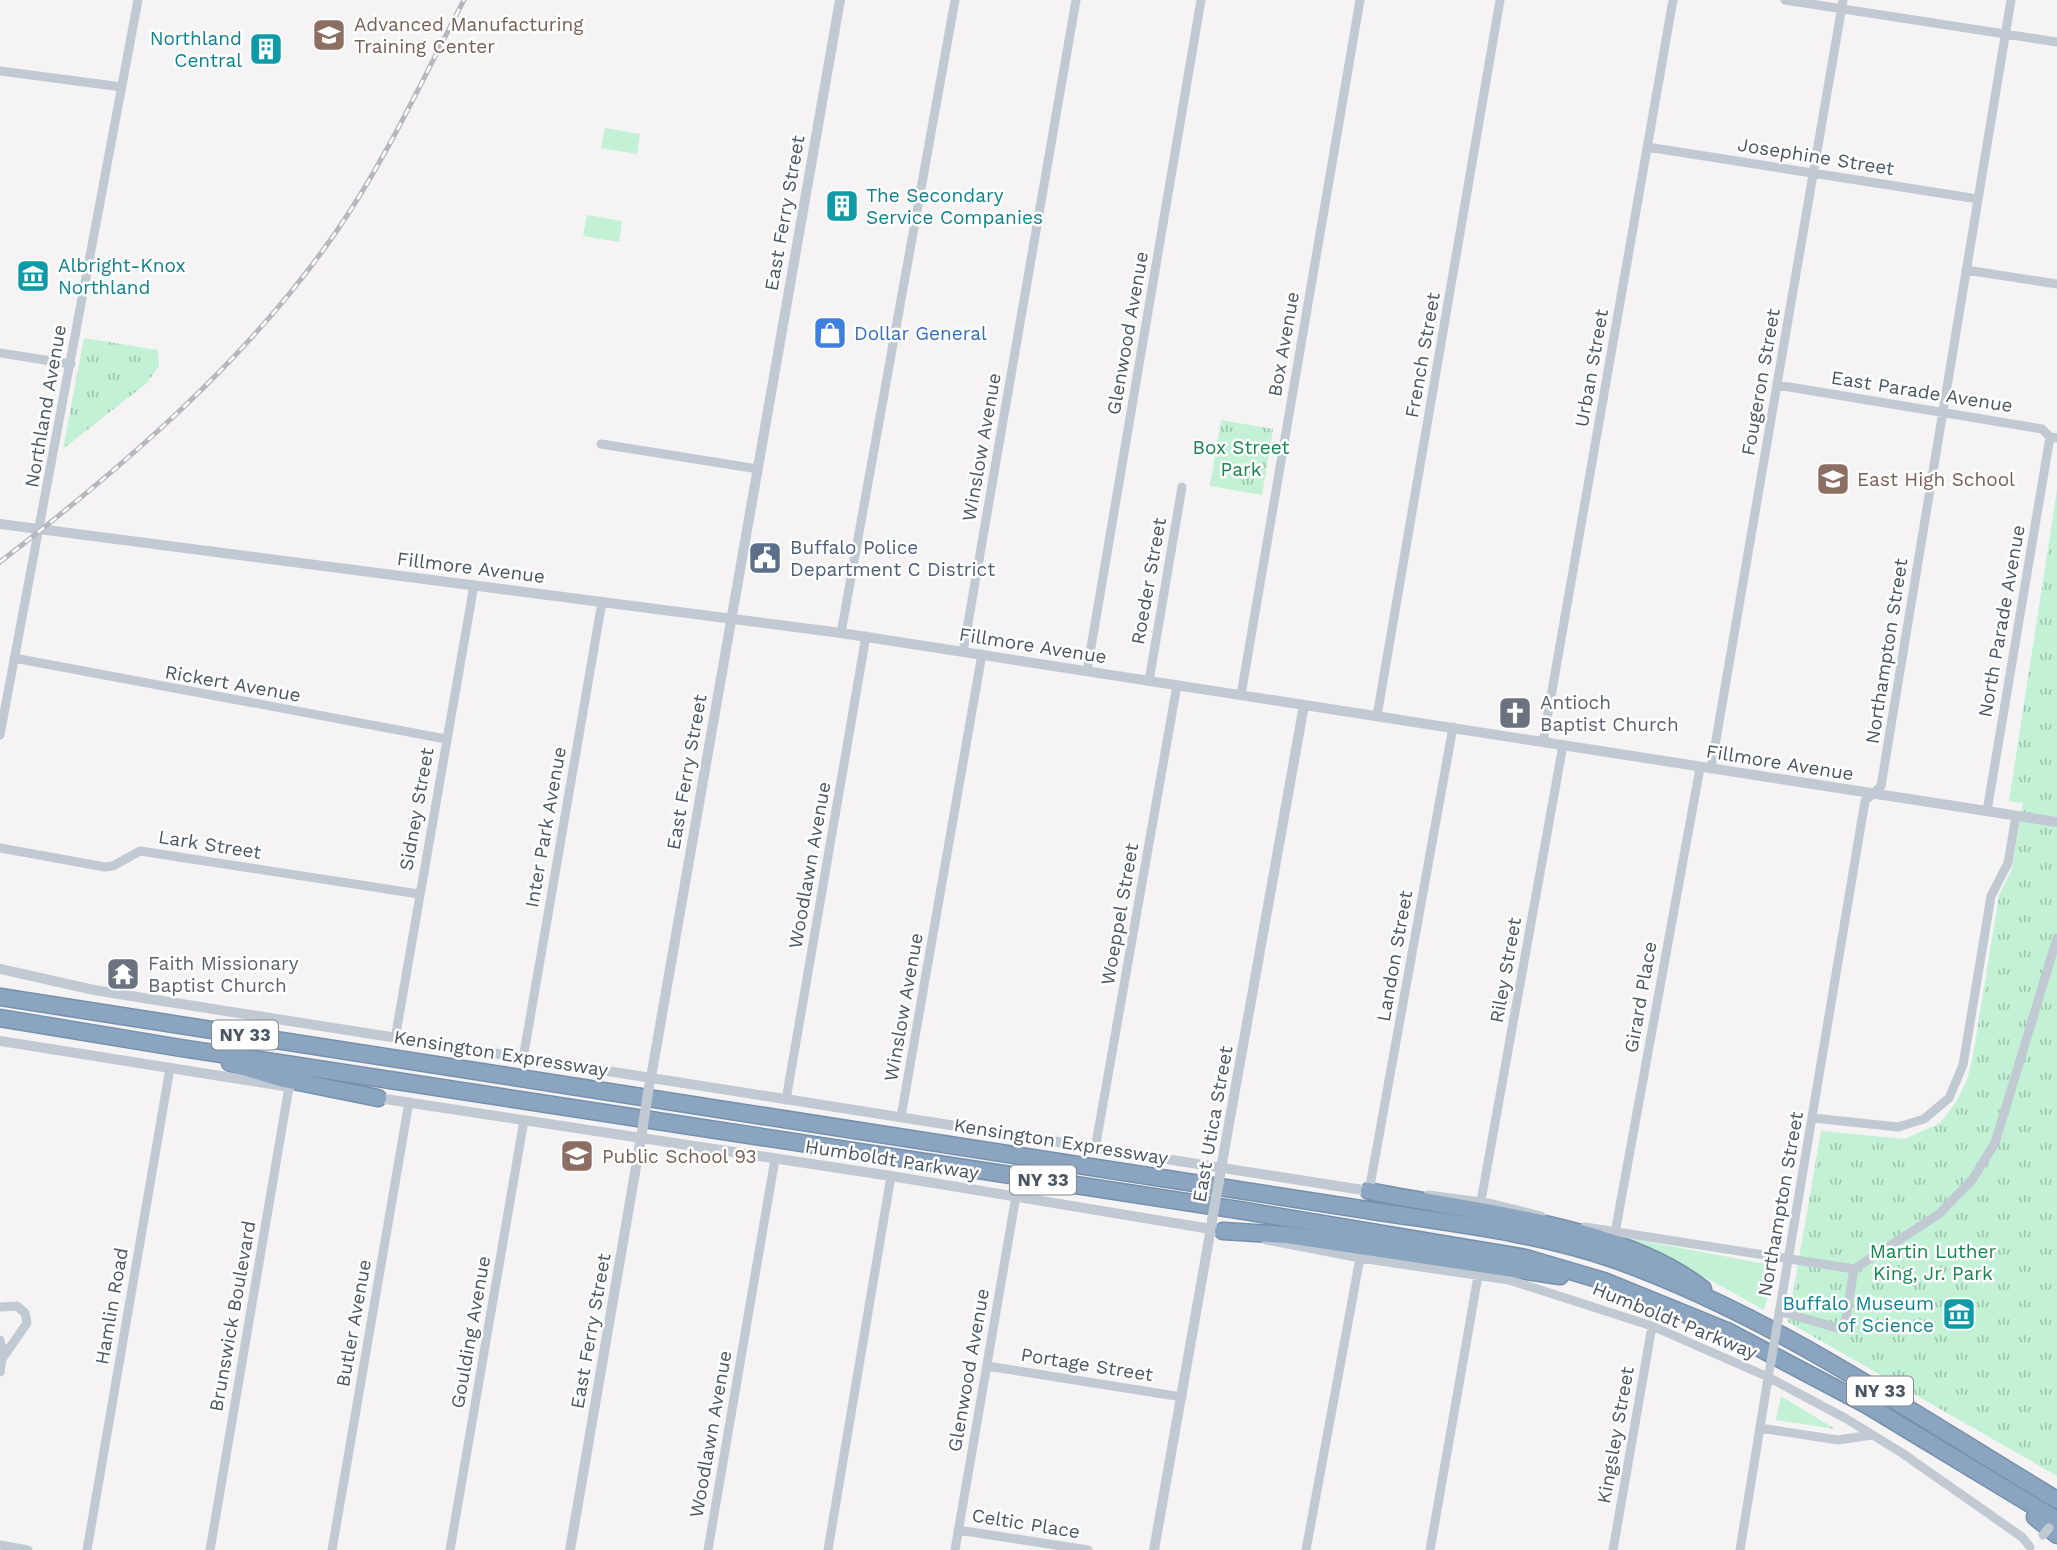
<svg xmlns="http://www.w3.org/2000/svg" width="2057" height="1550" font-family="'Work Sans',sans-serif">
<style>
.green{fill:#c3f1d5}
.park{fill:url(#park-tufts)}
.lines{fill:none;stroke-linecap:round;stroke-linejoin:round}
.motorway-casing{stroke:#7690ad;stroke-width:19}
.minor{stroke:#c1cad2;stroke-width:9}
.tertiary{stroke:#c1cad2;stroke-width:10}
.motorway{stroke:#8ba5c1;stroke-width:16}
.rail-casing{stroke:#b5b8bd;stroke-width:5}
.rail{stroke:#fff;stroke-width:2.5;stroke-dasharray:8;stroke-linecap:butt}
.minor-bridge{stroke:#c1cad2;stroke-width:9}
.tertiary-bridge{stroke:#c1cad2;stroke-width:10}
.labels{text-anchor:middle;stroke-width:5;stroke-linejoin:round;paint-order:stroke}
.shield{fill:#fff;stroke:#808990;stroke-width:2}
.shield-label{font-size:18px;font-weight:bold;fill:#4a5661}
.education-label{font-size:19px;fill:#785e54;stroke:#fff;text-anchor:start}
.culture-label{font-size:19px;fill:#0d838f;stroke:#fff;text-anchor:end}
.street-label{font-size:19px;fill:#4a5661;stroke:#fff}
.shop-label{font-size:19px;fill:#366cbe;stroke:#fff;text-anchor:start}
.park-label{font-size:19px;fill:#17864f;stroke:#fff}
.service-label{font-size:19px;fill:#4e5e75;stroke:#fff;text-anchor:start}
.worship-label{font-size:19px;fill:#5b616d;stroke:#fff;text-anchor:start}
</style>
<defs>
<pattern id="park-tufts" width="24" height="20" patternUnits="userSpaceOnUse" patternTransform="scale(1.75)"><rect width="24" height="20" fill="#c3f1d5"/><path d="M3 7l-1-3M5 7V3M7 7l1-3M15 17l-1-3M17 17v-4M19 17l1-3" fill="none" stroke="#a0c6b0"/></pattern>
</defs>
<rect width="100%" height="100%" fill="#f5f3f3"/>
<path class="green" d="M 605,128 L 640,134 L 637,154 L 601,148 Z
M 587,215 L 622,221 L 619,242 L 583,236 Z
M 1606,1234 L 1771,1265 C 1774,1282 1768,1293 1764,1310 L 1712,1281 Z"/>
<path class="park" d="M 84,338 L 158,350 L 159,366 L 147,383 L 63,449 Z
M 1221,420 L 1273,429 L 1262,495 L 1210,486 Z
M 2057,490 L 2057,1476 L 1788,1322 L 1821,1131 L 1905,1139 L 1940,1123 L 1956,1102 L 1967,1080 L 1973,1056 L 1999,895 L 2012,869 L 2023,803 L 2009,801 Z
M 1781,1396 L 1835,1429 L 1776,1420 Z"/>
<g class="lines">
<defs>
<path id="motorway" d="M 0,997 L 1367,1210 C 1449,1223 1536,1232 1616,1260 C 1775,1317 1913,1414 2057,1500
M 0,1018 L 181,1048 L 1245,1211 L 1526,1258 L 1604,1281 L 1727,1331 L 1867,1405 L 2057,1520
M 230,1063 L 284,1079 L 378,1098
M 1369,1191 C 1470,1212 1621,1224 1703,1289
M 1223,1231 L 1287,1235 L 1560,1276
M 2035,1517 L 2057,1535"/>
</defs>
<use href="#motorway" class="motorway-casing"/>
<path class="minor" d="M 1785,0 L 2057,42
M 0,71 L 122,87
M 1647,147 L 1978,199
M 1966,270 L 2057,284
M 0,353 L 71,364
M 1777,385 L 2042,429 L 2050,437 L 2057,438
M 601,444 L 758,469
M 841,633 L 955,0
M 963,652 L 1076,0
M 14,658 L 446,739
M 1087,671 L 1201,0
M 1149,681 L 1182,487
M 1241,695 L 1360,0
M 1377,716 L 1500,0
M 0,735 L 138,0
M 1543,742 L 1673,0
M 1711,769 L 1843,0
M 1987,811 L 2050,437
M 0,848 L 105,867 L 113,866 L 140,851 L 419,894
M 395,1039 L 474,585
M 523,1059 L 602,602
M 786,1100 L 866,636
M 901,1117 L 982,654
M 1813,1118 L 1898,1127 L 1924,1119 L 1949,1098 L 1963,1065 L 1991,896 L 2008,863 L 2016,816
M 1095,1149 L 1177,685
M 1372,1191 L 1369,1191 L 1453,727
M 1428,1195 L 1489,1203 L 1541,1216
M 1481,1201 L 1563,745
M 1585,1227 L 1854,1269 L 1939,1214 L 1972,1180 L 1995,1143 L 2057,938
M 1615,1233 L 1700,768
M 1266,1240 L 1360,1258 L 1509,1280 L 1652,1326 L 1768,1377 L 1845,1418 L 1902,1453 L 2022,1537 L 2030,1547
M 0,1307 L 17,1306 L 25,1313 L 27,1323 L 2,1359
M 1779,1311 L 1844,1330 L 1854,1269
M 1778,1320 L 1865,801 L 1881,786 L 2011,0
M 0,1340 L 3,1352 L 0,1372
M 987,1366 L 1182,1397
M 1760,1428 L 1838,1440 L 1872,1435
M 958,1530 L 1088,1550
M 0,1545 L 28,1550
M 87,1550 L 170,1068
M 210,1550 L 289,1087
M 332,1550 L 409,1102
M 450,1550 L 524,1120
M 708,1550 L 775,1159
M 828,1550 L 891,1176
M 955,1550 L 1016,1196
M 1306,1550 L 1360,1258
M 1430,1550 L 1478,1276
M 1613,1550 L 1652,1326
M 1740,1550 L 1769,1372"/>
<path class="tertiary" d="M 0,524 L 841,633 L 2057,822
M 0,969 L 94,990 L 156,1000 L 1369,1191
M 0,1041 L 290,1087
M 650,1083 L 840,0
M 372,1097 L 891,1176 L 1223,1231
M 1220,1174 L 1304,705
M 570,1550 L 642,1132
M 1154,1550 L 1212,1222"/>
<use href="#motorway" class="motorway"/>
<defs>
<path id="rail" d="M 0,562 C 124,466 246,362 336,232 C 386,160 423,78 464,0"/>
</defs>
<use href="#rail" class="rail-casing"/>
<use href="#rail" class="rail"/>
<path class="minor-bridge" d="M 1770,1368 L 1778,1320
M 2043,1535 L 2049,1528"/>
<path class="tertiary-bridge" d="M 642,1132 L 649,1086
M 1212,1220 L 1220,1175"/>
</g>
<defs>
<symbol id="school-square" viewBox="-11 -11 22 22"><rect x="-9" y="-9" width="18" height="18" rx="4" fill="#8d6e63" stroke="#fff"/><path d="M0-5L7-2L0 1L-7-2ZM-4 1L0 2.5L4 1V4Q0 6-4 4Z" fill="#fff"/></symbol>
<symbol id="building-square" viewBox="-11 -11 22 22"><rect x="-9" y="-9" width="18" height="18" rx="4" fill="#0f9aa8" stroke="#fff"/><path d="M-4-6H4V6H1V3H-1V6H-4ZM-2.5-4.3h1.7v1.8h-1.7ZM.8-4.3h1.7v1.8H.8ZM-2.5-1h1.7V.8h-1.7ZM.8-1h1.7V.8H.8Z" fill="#fff"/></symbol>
<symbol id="museum-square" viewBox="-11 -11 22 22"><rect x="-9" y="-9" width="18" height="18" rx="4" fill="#0f9aa8" stroke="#fff"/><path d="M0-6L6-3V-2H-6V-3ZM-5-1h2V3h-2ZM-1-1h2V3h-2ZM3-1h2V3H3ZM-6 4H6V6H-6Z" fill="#fff"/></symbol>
<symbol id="shop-square" viewBox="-11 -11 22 22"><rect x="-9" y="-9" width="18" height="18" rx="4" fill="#3f7fe0" stroke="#fff"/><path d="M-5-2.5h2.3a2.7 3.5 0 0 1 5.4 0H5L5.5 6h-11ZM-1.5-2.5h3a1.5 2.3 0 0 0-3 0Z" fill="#fff"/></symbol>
<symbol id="civic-square" viewBox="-11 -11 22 22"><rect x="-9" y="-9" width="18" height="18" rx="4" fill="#5c6f8a" stroke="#fff"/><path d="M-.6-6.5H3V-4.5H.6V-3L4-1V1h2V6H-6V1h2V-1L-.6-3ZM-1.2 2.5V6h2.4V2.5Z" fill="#fff"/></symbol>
<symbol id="church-square" viewBox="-11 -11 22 22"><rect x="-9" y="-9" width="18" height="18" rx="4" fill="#6b7280" stroke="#fff"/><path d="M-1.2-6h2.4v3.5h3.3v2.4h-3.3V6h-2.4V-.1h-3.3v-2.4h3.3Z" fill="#fff"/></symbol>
<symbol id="temple-square" viewBox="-11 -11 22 22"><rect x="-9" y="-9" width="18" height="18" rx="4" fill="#6b7280" stroke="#fff"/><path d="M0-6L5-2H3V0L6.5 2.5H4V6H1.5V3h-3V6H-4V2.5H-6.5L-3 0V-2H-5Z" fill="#fff"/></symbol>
</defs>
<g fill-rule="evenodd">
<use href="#school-square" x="310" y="16" width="38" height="38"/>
<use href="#building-square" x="247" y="30" width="38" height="38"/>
<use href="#building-square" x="823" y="187" width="38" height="38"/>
<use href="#museum-square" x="14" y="257" width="38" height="38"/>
<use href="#shop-square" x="811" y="314" width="38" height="38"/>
<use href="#school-square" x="1814" y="460" width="38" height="38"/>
<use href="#civic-square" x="746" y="539" width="38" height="38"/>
<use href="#church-square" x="1496" y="694" width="38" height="38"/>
<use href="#temple-square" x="104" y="955" width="38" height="38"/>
<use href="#school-square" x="558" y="1137" width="38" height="38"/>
<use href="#museum-square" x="1940" y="1295" width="38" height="38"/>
</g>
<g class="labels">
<g class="shield">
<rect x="212" y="1020.5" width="66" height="29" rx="5"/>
<rect x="1010" y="1165.5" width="66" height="29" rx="5"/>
<rect x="1847" y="1376.5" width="66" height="29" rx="5"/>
</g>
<g class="shield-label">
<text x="245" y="1041">NY 33</text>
<text x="1043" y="1186">NY 33</text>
<text x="1880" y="1397">NY 33</text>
</g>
<g class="education-label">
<text x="354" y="31">Advanced Manufacturing<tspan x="354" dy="22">Training Center</tspan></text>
<text x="1857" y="486">East High School</text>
<text x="602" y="1163">Public School 93</text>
</g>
<g class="culture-label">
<text x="242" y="45">Northland<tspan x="242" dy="22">Central</tspan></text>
<text x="866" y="202" text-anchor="start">The Secondary<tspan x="866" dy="22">Service Companies</tspan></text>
<text x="58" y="272" text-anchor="start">Albright-Knox<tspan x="58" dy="22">Northland</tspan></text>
<text x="1934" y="1310">Buffalo Museum<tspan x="1934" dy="22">of Science</tspan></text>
</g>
<g class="street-label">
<text transform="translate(1816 156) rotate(9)" y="7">Josephine Street</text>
<text transform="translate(784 213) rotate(-80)" y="7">East Ferry Street</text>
<text transform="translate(1127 333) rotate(-80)" y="7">Glenwood Avenue</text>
<text transform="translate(1283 344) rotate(-80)" y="7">Box Avenue</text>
<text transform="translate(1422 355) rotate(-80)" y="7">French Street</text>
<text transform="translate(1591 368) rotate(-80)" y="7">Urban Street</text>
<text transform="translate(1760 382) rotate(-80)" y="7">Fougeron Street</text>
<text transform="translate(1922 391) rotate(9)" y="7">East Parade Avenue</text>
<text transform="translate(45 406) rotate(-80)" y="7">Northland Avenue</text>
<text transform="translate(981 447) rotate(-80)" y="7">Winslow Avenue</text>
<text transform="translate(471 567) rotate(7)" y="7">Fillmore Avenue</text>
<text transform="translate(1148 581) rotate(-80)" y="7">Roeder Street</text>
<text transform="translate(2001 621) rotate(-80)" y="7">North Parade Avenue</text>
<text transform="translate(1033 645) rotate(9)" y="7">Fillmore Avenue</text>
<text transform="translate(1886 651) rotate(-81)" y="7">Northampton Street</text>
<text transform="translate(233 683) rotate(10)" y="7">Rickert Avenue</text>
<text transform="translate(1780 762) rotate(9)" y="7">Fillmore Avenue</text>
<text transform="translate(686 772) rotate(-80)" y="7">East Ferry Street</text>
<text transform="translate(416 809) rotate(-80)" y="7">Sidney Street</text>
<text transform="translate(545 827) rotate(-80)" y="7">Inter Park Avenue</text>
<text transform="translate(210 844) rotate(9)" y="7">Lark Street</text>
<text transform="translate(809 865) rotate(-80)" y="7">Woodlawn Avenue</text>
<text transform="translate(1119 914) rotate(-80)" y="7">Woeppel Street</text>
<text transform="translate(1394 956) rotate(-80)" y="7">Landon Street</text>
<text transform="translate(1505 970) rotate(-80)" y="7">Riley Street</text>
<text transform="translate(1640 997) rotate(-80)" y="7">Girard Place</text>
<text transform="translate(903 1007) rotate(-80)" y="7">Winslow Avenue</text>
<text transform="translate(501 1053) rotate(9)" y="7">Kensington Expressway</text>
<text transform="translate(1212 1124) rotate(-80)" y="7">East Utica Street</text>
<text transform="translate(1061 1141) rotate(9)" y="7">Kensington Expressway</text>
<text transform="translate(892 1159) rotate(9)" y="7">Humboldt Parkway</text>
<text transform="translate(1780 1204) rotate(-80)" y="7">Northampton Street</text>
<text transform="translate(111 1306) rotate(-80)" y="7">Hamlin Road</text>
<text transform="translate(232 1316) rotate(-80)" y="7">Brunswick Boulevard</text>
<text transform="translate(1675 1320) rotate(22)" y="7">Humboldt Parkway</text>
<text transform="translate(353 1323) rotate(-80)" y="7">Butler Avenue</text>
<text transform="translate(590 1331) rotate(-80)" y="7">East Ferry Street</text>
<text transform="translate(470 1332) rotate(-80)" y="7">Goulding Avenue</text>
<text transform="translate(1087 1364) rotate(9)" y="7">Portage Street</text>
<text transform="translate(968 1370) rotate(-80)" y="7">Glenwood Avenue</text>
<text transform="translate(710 1434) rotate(-80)" y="7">Woodlawn Avenue</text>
<text transform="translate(1615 1435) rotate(-80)" y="7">Kingsley Street</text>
<text transform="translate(1026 1523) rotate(9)" y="7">Celtic Place</text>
</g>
<g class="shop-label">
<text x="854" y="340">Dollar General</text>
</g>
<g class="park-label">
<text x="1241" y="454">Box Street<tspan x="1241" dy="22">Park</tspan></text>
<text x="1933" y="1258">Martin Luther<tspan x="1933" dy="22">King, Jr. Park</tspan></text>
</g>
<g class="service-label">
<text x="790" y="554">Buffalo Police<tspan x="790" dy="22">Department C District</tspan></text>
</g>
<g class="worship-label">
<text x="1540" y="709">Antioch<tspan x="1540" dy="22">Baptist Church</tspan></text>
<text x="148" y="970">Faith Missionary<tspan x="148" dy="22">Baptist Church</tspan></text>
</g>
</g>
</svg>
